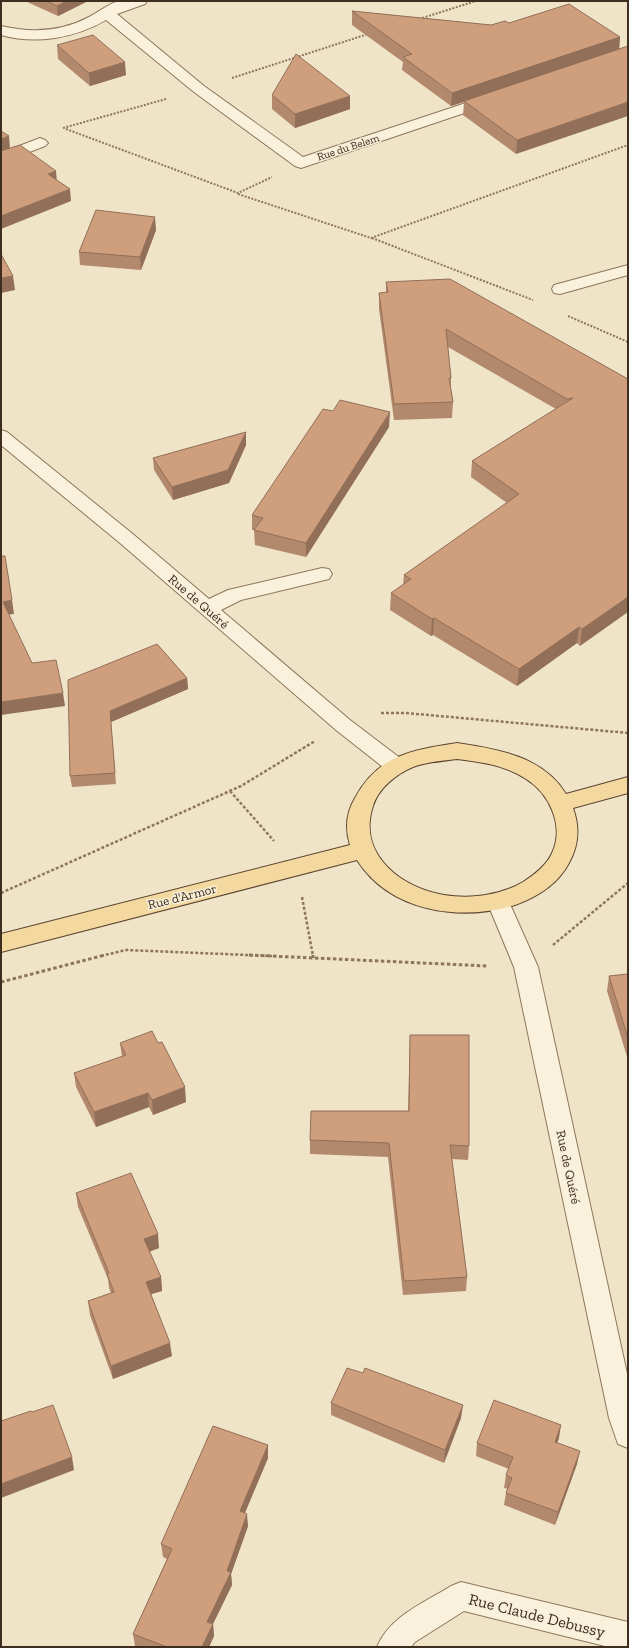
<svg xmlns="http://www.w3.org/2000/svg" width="629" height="1648" font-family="'Zilla Slab',serif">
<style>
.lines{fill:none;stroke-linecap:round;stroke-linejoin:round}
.minor-casing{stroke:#8d765c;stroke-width:2}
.major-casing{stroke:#5b4430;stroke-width:2}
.path-far2{stroke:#8d765c;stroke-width:2;stroke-dasharray:2 1.5;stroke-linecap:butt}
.path-far1{stroke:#8d765c;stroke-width:2.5;stroke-dasharray:3 2;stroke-linecap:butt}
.path{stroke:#8d765c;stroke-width:3;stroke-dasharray:3.5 2.5;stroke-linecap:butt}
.minor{fill:#faf1dc;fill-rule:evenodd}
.major{fill:#f3d9a0;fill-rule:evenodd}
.wall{fill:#b2896c}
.shaded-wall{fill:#916f58}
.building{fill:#cf9f7d;stroke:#916f58}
.labels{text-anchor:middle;stroke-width:3;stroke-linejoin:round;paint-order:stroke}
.far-street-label{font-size:11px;fill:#3d2e20;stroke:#f7eed8}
.street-label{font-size:13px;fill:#3d2e20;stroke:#f7eed8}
.near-street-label{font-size:16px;fill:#3d2e20;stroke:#f7eed8}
</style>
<rect width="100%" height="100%" fill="#f0e4c8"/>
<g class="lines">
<defs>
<path id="minor" d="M 119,1 L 147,1 L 145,4 L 117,14 L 204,86 L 303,157 L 487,96 L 492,94 L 497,96 L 500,99 L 497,102 L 301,168 L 295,166 L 194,92 L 106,20 C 75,38 36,45 1,35 L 1,26 C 31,33 61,32 89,17 C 99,12 108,4 119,1 Z
M 40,138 L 45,140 L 48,143 L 45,146 L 1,163 L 1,153 Z
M 628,265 L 628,275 L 560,294 L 554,293 L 552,289 L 554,285 Z
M 1,430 L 7,432 L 134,535 L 209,599 L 228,590 L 322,568 L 329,569 L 332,574 L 329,579 L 241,600 L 221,610 L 350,720 L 404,761 L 407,766 L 404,771 L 396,774 L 388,771 L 336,730 L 120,543 L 1,445 Z
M 498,893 L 506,896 L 509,902 L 538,967 L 628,1378 L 628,1448 L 618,1444 L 609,1418 L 514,967 L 487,902 L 490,896 Z
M 461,1582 L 628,1622 L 628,1647 L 609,1647 L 464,1611 L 415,1642 L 411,1647 L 377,1647 C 390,1616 424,1603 451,1586 Z"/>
<path id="major" d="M 457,743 C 497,749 543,756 566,794 L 628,777 L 628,793 L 573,808 C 580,827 579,845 569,863 C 558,884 537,897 515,905 C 460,922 390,912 357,860 L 1,952 L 1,934 L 350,845 C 345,829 346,813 355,798 C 378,755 412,750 457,743 ZM 457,759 C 481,762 505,765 526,779 C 549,793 565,826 552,853 C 547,865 534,875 523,882 C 499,896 470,899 444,895 C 401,888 357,854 373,806 C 378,789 396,774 413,767 C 426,762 442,761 457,759 Z"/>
</defs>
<use href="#minor" class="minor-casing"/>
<use href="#major" class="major-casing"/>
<path class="path-far2" d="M 419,19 L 476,1
M 232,78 L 368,34
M 63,128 L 166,99
M 66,129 L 238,193 L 272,177
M 238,194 L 371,238 L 628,145
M 372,238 L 533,300
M 568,316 L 628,342"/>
<path class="path-far1" d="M 381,713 L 406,713 L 628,733
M 230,791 L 274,841
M 1,893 L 241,786 L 315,741
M 302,897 L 313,956
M 553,945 L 628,883
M 101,956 L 126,950 L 272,956"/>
<path class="path" d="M 249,955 L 488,966
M 313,955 L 313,958
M 1,982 L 105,955"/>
<use href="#minor" class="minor"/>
<use href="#major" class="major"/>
</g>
<path class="wall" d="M 25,1 L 88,1 L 58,16 Z
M 352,11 L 491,25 L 509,23 L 620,37 L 619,50 L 516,154 L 463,115 L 464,102 L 451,106 L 402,70 L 403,62 L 352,25 Z
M 57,45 L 126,75 L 90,86 L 58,59 Z
M 272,95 L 350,109 L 295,128 L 272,109 Z
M 156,230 L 141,270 L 80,265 L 79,252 Z
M 386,282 L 628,379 L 580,646 L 577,643 L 517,686 L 433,635 L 431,636 L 390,610 L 391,593 L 403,585 L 404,575 L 507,503 L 471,477 L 472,461 L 556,409 L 448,347 L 451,378 L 451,390 L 453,402 L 452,418 L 394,420 L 379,309 L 379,293 L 386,293 Z
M 333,411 L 389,427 L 306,557 L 255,545 L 254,530 L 252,530 L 252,515 Z
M 246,432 L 246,445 L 229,483 L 173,500 L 154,470 L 153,458 Z
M 157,644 L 187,678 L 188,689 L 111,722 L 116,784 L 72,787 L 70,776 Z
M 628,974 L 628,1060 L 607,991 L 609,976 Z
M 410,1035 L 469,1146 L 468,1160 L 452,1159 L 467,1277 L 466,1291 L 403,1295 L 388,1157 L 310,1154 L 310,1140 L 408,1111 Z
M 120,1043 L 158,1043 L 186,1102 L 153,1115 L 149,1107 L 96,1127 L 76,1087 L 74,1073 L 122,1057 Z
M 76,1193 L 159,1248 L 149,1252 L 161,1277 L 162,1291 L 151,1294 L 172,1356 L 113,1379 L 90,1315 L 88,1301 L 111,1293 L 109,1288 L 108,1279 L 78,1207 Z
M 363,1373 L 461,1418 L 444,1463 L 331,1415 L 331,1403 Z
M 559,1438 L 557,1443 L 577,1464 L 555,1525 L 504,1505 L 506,1493 L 508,1489 L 504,1488 L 506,1475 L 509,1469 L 476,1456 L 477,1443 Z
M 268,1445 L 268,1458 L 245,1513 L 248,1526 L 231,1574 L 232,1585 L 213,1624 L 214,1636 L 209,1647 L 138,1647 L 135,1646 L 133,1634 L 167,1559 L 163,1557 L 161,1544 Z"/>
<path class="shaded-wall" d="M 67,1 L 88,1 L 58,16 L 57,6 Z
M 620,37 L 619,50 L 451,106 L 452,93 Z
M 125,62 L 126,75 L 90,86 L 89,73 Z
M 350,96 L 350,109 L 295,128 L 295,114 Z
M 628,102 L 628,116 L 516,154 L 517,140 Z
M 9,136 L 10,148 L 1,152 L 1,139 Z
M 56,171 L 57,183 L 48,174 Z
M 70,189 L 71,201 L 1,229 L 1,216 Z
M 155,217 L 156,230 L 141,270 L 140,257 Z
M 13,276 L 15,290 L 1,293 L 1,278 Z
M 390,412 L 389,427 L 306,557 L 306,543 Z
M 246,432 L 246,445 L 229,483 L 173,500 L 172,487 Z
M 628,597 L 628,612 L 580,646 L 582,629 Z
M 12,600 L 14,614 L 5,615 L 3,602 Z
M 434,618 L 433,635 L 431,636 L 432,619 Z
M 579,627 L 577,643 L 517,686 L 519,669 Z
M 187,678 L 188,689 L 111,722 L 116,784 L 110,711 Z
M 63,693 L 65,706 L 1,715 L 1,702 Z
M 185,1087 L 186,1102 L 153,1115 L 152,1100 Z
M 148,1093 L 149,1107 L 96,1127 L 94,1112 Z
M 158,1234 L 159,1248 L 145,1253 L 144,1239 Z
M 161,1277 L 162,1291 L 148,1295 L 146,1282 Z
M 170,1343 L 172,1356 L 113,1379 L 111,1366 Z
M 463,1405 L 461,1418 L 444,1463 L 445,1450 Z
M 561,1425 L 559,1438 L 553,1455 L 555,1442 Z
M 268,1445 L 268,1458 L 240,1524 L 240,1511 Z
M 580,1451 L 577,1464 L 555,1525 L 558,1512 Z
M 72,1457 L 74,1470 L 1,1498 L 1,1484 Z
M 247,1514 L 248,1526 L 231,1574 L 232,1585 L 208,1634 L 207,1622 L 227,1571 Z
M 213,1624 L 214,1636 L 209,1647 L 202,1647 Z"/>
<path class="building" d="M 47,1 L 67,1 L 57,6 Z
M 569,4 L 620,37 L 452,93 L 403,57 L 412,54 L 352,11 L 491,25 L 505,21 L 509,23 Z
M 93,35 L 125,62 L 89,73 L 57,45 Z
M 628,46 L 628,102 L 517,140 L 464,101 Z
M 296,54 L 350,96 L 295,114 L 272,95 Z
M 1,131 L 9,136 L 1,139 Z
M 20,145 L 56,171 L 48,174 L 70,189 L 1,216 L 1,151 Z
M 96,210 L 155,217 L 140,257 L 79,252 Z
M 1,254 L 13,276 L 1,278 Z
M 450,279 L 628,379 L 628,597 L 582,629 L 579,627 L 519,669 L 434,618 L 432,619 L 391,593 L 411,579 L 404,575 L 519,494 L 472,461 L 573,398 L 567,399 L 446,329 L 451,378 L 449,378 L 453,402 L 394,404 L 379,293 L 388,292 L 386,282 Z
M 340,400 L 390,412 L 306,543 L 254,530 L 263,518 L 252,515 L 323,409 L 333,411 Z
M 246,432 L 228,470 L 172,487 L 153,458 Z
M 1,556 L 5,556 L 12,600 L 3,602 L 32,663 L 56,660 L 63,693 L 1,702 Z
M 157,644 L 187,678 L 110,711 L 115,773 L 70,776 L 68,680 Z
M 628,974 L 628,1038 L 609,976 Z
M 152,1031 L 158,1043 L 162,1042 L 185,1087 L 152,1100 L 148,1093 L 94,1112 L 74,1073 L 126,1055 L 120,1043 Z
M 410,1035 L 469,1035 L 469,1146 L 450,1145 L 467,1277 L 404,1281 L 389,1143 L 310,1140 L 311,1111 L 409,1111 Z
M 131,1173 L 158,1234 L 144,1239 L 161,1277 L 146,1282 L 170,1343 L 111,1366 L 88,1301 L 114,1292 L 107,1274 L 109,1273 L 76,1193 Z
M 347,1368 L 363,1373 L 365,1368 L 463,1405 L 445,1450 L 331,1403 Z
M 494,1400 L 561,1425 L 555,1442 L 580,1451 L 558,1512 L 506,1493 L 512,1478 L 506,1475 L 513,1457 L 477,1443 Z
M 53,1405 L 72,1457 L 1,1484 L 1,1421 L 31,1411 L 32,1412 Z
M 213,1426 L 268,1445 L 240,1511 L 247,1514 L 227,1571 L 231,1572 L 207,1622 L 213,1624 L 202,1647 L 167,1647 L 133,1634 L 172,1549 L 161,1544 Z"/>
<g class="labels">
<g class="far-street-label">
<text transform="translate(348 147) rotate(-18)" y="4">Rue du Belem</text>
</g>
<g class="street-label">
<text transform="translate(199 601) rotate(41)" y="5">Rue de Quéré</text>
<text transform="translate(182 896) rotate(-14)" y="5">Rue d'Armor</text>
<text transform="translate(569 1167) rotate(78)" y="5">Rue de Quéré</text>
</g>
<g class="near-street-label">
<text transform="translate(537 1615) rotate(14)" y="6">Rue Claude Debussy</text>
</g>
</g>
<rect width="629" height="1648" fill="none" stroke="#3d2e20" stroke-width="4"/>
</svg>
